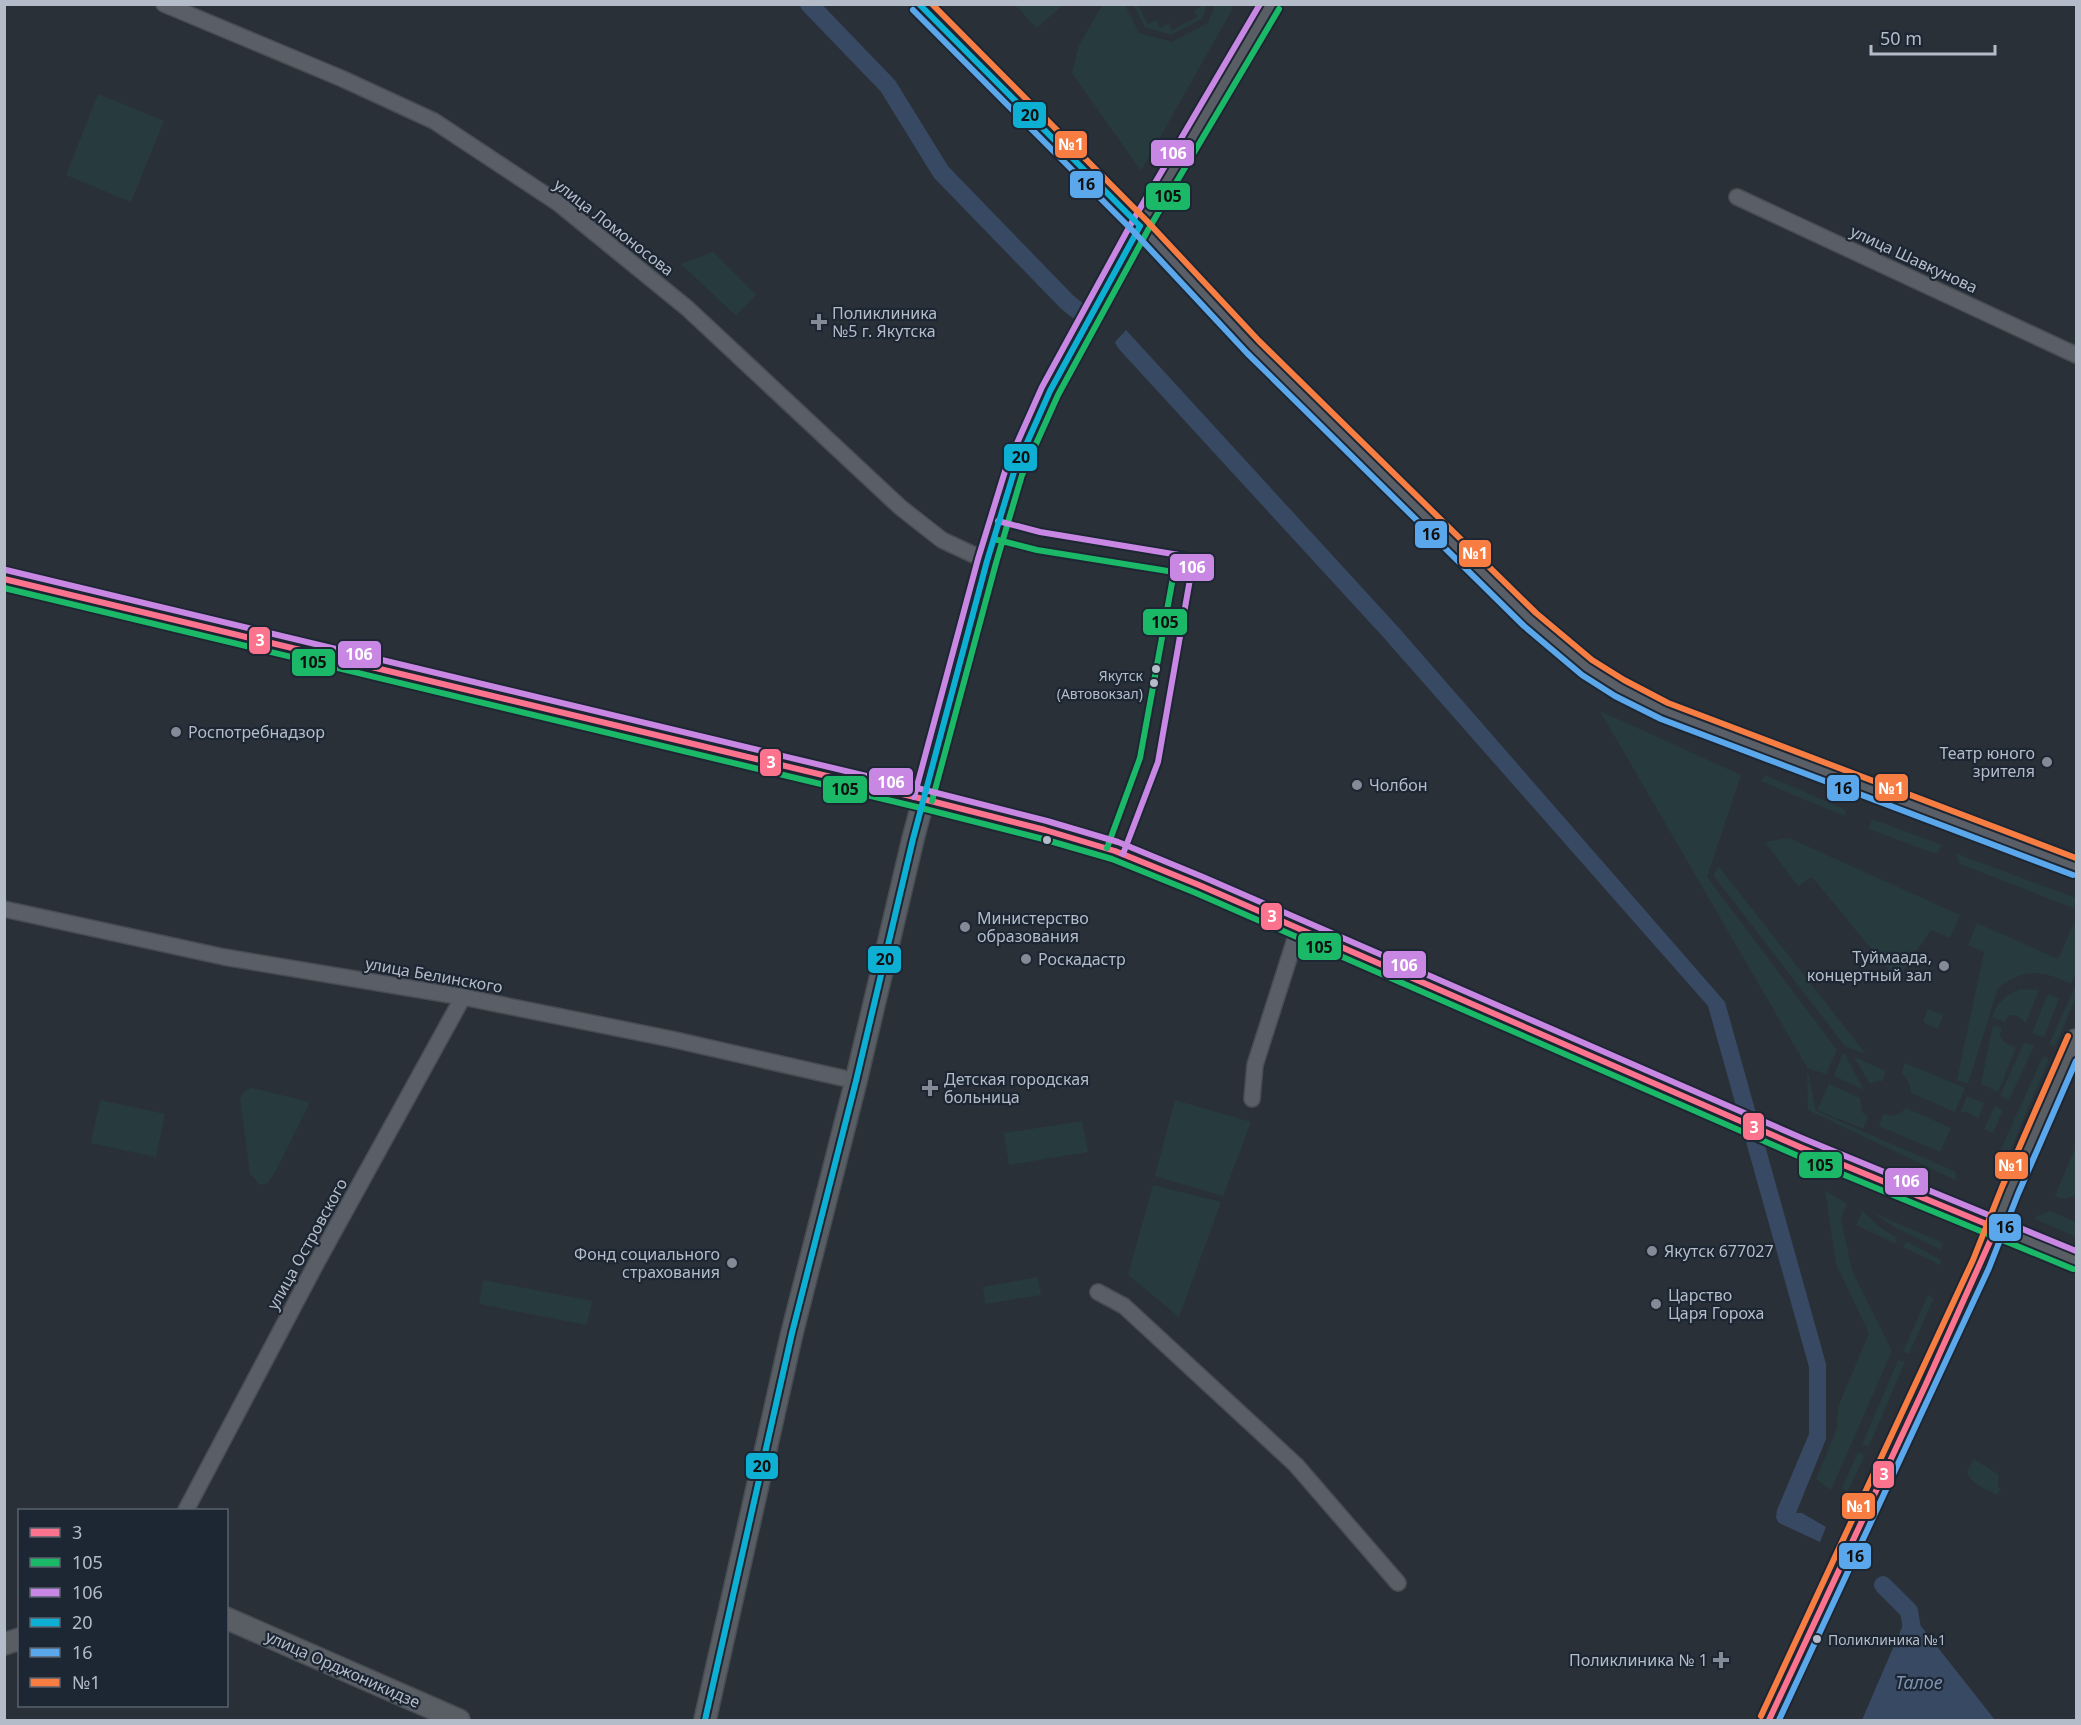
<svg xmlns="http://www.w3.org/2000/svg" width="2081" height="1725" font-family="'Noto Sans',sans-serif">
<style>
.green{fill:#273a3e}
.water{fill:#384963}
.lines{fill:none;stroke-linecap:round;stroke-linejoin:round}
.canal{stroke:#384963;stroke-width:18}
.street-casing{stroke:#484c53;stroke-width:18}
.secondary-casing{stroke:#484c53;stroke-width:24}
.street{stroke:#5a5e66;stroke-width:15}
.secondary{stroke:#595d64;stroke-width:21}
.bus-1-casing{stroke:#1d2633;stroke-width:10}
.bus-2-casing{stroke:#1d2633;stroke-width:10}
.bus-3-casing{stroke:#1d2633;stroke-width:10}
.bus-4-casing{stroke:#1d2633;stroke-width:10}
.bus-5-casing{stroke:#1d2633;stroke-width:10}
.bus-6-casing{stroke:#1d2633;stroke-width:10}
.bus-1{stroke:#fc738d;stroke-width:6}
.bus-2{stroke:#1ab867;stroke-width:6}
.bus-3{stroke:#c787e3;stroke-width:6}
.bus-4{stroke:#0dafd3;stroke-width:6}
.bus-5{stroke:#5aa8eb;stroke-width:6}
.bus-6{stroke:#f77d43;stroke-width:6}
.poi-dot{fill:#848b96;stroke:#1d2633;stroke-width:2}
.bus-dot{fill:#b4bcc9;stroke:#1d2633;stroke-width:2}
.labels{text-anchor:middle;stroke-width:4.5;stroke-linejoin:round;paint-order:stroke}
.bus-label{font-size:14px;fill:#b4bcc9;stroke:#1d2633;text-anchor:end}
.street-label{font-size:16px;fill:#b4bcc9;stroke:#1d2633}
.poi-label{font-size:16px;fill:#b4bcc9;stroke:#1d2633;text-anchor:start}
.water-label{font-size:18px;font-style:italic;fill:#7c92b1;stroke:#1d2633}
.line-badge{stroke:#1d2633;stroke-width:2}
.badge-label{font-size:16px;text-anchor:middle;font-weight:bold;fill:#fff}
.pale-badge-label{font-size:16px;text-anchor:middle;font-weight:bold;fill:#111}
</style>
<rect width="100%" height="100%" fill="#2a3038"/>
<path class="green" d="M 1103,4 L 1125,5 L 1139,33 L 1172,42 L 1208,23 L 1215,5 L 1231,5 L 1233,8 L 1141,171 L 1072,73 L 1079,45 Z
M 1018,5 L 1063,4 L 1063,5 L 1037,28 L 1016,6 Z
M 1133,5 L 1138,5 L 1148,24 L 1156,20 L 1160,28 L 1169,23 L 1172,30 L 1197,17 L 1194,11 L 1203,5 L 1207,5 L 1202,19 L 1171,35 L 1145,27 Z
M 98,94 L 164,121 L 131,202 L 66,175 Z
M 713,252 L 756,295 L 736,316 L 681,264 Z
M 1600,711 L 1741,775 L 1707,877 L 1837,1050 L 1826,1074 L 1807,1068 L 1816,1111 L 1956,1172 L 1955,1180 L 1808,1110 L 1807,1067 Z
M 1765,775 L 1846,810 L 1844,816 L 1761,781 Z
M 1872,819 L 1942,845 L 1936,854 L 1869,829 Z
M 1789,838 L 1960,915 L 1950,938 L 1931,930 L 1897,980 L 1812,877 L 1798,886 L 1765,842 Z
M 1955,853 L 2076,898 L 2076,905 L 2073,908 L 1960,864 Z
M 1719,867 L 1866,1054 L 1845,1046 L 1713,875 Z
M 1977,923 L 2058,959 L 2074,923 L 2076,924 L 2076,972 L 2071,984 C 2042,970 2024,968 1998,988 L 1968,1084 L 1957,1080 L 1984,952 L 1968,945 Z
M 2076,985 L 2076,997 L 2055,1047 L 2049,1044 Z
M 2020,989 L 2039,990 L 2026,1023 L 2017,1016 L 2009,1015 L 2004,1022 L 1992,1017 C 1997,1002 2005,996 2020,989 Z
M 2048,994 L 2059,999 L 2044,1037 L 2032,1033 Z
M 1928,1009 L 1943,1015 L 1938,1029 L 1923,1022 Z
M 1993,1025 L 2002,1028 L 2000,1035 L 2004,1042 L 2016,1048 L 1998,1092 L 1981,1084 Z
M 2024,1042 L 2034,1046 L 2009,1100 L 2000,1096 Z
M 1843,1053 L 1846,1056 L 1864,1090 L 1834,1076 Z
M 2043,1056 L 2049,1059 L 2005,1163 L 1997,1158 Z
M 1854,1057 L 1886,1071 L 1882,1081 L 1876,1081 L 1870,1084 Z
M 1905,1063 L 1965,1088 L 1955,1112 L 1911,1093 C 1910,1083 1908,1079 1901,1073 Z
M 1829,1084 L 1860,1098 L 1862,1112 L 1868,1117 L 1863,1129 L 1817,1110 Z
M 252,1088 L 310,1102 L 276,1170 L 268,1183 L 260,1185 L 250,1174 L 240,1099 L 244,1092 Z
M 1967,1096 L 1984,1103 L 1978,1119 L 1967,1112 L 1961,1112 Z
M 100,1100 L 165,1114 L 156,1157 L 91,1143 Z
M 1175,1100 L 1251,1122 L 1223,1196 L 1155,1176 Z
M 1995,1106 L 2003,1110 L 1993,1133 L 1984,1129 Z
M 1906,1108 L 1951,1128 L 1940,1152 L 1879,1126 L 1883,1114 C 1893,1117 1898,1116 1906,1108 Z
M 1082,1121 L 1088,1152 L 1009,1165 L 1004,1133 Z
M 2076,1146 L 2076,1196 L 2062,1199 L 2055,1196 Z
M 1153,1185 L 1221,1202 L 1179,1317 L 1128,1275 Z
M 1825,1190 L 1847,1204 L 1841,1218 L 1852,1271 L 1892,1351 L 1831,1490 L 1816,1479 L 1837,1428 L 1838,1407 L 1869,1333 L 1836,1264 Z
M 1863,1211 L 1878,1226 L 1897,1238 L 1896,1244 L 1856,1225 Z
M 2050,1211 L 2076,1222 L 2076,1237 L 2033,1218 Z
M 1872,1212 L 1943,1243 L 1941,1250 L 1894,1227 Z
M 1906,1241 L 1941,1260 L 1940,1265 L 1903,1247 Z
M 1038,1277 L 1041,1295 L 985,1304 L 983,1287 Z
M 483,1280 L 592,1301 L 587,1325 L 479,1304 Z
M 1928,1295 L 1934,1298 L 1909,1354 L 1903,1352 Z
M 1898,1360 L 1905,1362 L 1869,1446 L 1862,1445 Z
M 1858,1452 L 1865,1455 L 1848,1491 L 1842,1488 Z
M 1974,1459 L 1999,1475 L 1998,1487 L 2001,1489 L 1997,1495 C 1987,1489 1969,1484 1967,1471 Z"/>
<path class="water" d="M 1126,330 L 1399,628 L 1725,1002 L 1826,1364 L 1826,1439 L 1796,1513 L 1802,1513 L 1826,1527 L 1820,1542 L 1779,1523 L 1776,1518 L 1777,1510 L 1809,1434 L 1809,1367 L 1708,1006 L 1384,638 L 1118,348 L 1115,342 Z
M 1909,1611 L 1995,1720 L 1862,1720 Z"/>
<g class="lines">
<path class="canal" d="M 809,4 L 888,86 L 941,172 L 1067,302 L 1077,310
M 1883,1585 L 1909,1611 L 1913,1635"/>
<defs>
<path id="street" d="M 164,4 L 343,79 L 434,121 L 558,203 L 687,308 L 900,507 L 942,540 L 987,561
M 919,4 L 1140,226 L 1253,347 L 1400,493 L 1530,620 L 1587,667 L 1619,688 L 1664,711 L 1877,793 L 2076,867
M 1737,197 L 2076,355
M 4,909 L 224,957 L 463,997 L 671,1039 L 856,1081
M 1252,1099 L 1255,1065 L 1298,930
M 1098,1292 L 1124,1306 L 1296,1465 L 1398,1583
M 186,1510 L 317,1262 L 463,997"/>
<path id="secondary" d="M 4,579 L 923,799 L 1045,830 L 1115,851 L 1199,885 L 1800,1147 L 2076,1261
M 226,1618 L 459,1720
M 4,1644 L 20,1639
M 705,1720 L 792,1333 L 856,1081 L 913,839 L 987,561 L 1014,472 L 1050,391 L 1140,226 L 1271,4
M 1769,1720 L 1981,1264 L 2010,1191 L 2076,1040"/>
</defs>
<use href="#street" class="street-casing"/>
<use href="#secondary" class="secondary-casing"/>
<use href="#street" class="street"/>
<use href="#secondary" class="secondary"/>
<defs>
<path id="bus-1" d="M 4,579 L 923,799 L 1045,830 L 1115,851 L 1199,885 L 1800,1147 L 1996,1228
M 1769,1720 L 1926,1384 L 1996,1228"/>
<path id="bus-2" d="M 994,539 L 1037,550 L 1174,572 L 1140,758 L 1107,848
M 4,588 L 921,808 L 1043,839 L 1112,859 L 1196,893 L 1796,1155 L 2073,1269
M 932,801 L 996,563 L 1022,475 L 1058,395 L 1148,230 L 1279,9"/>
<path id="bus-3" d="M 998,521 L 1040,532 L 1185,556 L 1193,562 L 1158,762 L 1123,854
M 6,570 L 925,790 L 1047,821 L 1118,842 L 1203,877 L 1804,1139 L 2076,1251
M 914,797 L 978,559 L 1006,468 L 1042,387 L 1132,222 L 1260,4"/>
<path id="bus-4" d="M 919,4 L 1140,226
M 705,1720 L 792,1333 L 856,1081 L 913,839 L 987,561 L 1014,472 L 1050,391 L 1140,226"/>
<path id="bus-5" d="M 913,10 L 1134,232 L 1247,353 L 1524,626 L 1582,675 L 1615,696 L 1661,719 L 2073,875
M 1779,1720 L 1989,1268 L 2018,1194 L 2076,1061"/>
<path id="bus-6" d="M 932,4 L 1146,220 L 1259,341 L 1536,613 L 1592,660 L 1624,680 L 1668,703 L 2076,858
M 1761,1716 L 1973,1260 L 2002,1187 L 2068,1036"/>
</defs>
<use href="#bus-1" class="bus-1-casing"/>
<use href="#bus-2" class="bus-2-casing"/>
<use href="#bus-3" class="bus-3-casing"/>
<use href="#bus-4" class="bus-4-casing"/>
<use href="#bus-5" class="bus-5-casing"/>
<use href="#bus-6" class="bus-6-casing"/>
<use href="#bus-1" class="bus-1"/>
<use href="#bus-2" class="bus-2"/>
<use href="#bus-3" class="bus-3"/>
<use href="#bus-4" class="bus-4"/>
<use href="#bus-5" class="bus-5"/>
<use href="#bus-6" class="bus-6"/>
</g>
<g class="poi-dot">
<path d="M816 313h6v6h6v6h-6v6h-6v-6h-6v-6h6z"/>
<circle cx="176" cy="732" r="6"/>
<circle cx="2047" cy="762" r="6"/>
<circle cx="1357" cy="785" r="6"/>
<circle cx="965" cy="927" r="6"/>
<circle cx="1026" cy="959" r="6"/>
<circle cx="1944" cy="966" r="6"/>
<path d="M927 1079h6v6h6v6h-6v6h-6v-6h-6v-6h6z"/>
<circle cx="1652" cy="1251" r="6"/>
<circle cx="732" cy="1263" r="6"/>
<circle cx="1656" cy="1304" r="6"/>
<path d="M1718 1651h6v6h6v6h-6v6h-6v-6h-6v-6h6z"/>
</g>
<g class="bus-dot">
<circle cx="1156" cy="669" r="5"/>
<circle cx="1154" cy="683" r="5"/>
<circle cx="1047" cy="840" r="5"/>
<circle cx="1817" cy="1639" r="5"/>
</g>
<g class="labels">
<g class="bus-label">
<text x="1143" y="681">Якутск<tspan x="1143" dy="18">(Автовокзал)</tspan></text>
<text x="1828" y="1645" text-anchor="start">Поликлиника №1</text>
</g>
<g class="street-label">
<text transform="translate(614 227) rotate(38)" y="6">улица Ломоносова</text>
<text transform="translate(1914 259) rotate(25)" y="6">улица Шавкунова</text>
<text transform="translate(434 975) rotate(10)" y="6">улица Белинского</text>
<text transform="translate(307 1244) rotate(-61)" y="6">улица Островского</text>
<text transform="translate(343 1669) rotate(24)" y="6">улица Орджоникидзе</text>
</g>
<g class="poi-label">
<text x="832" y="319">Поликлиника<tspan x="832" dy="18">№5 г. Якутска</tspan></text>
<text x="188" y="738">Роспотребнадзор</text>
<text x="2035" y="759" text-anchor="end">Театр юного<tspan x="2035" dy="18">зрителя</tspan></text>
<text x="1369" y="791">Чолбон</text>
<text x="977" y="924">Министерство<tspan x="977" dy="18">образования</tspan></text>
<text x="1932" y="963" text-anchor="end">Туймаада,<tspan x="1932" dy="18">концертный зал</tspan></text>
<text x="1038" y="965">Роскадастр</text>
<text x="944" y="1085">Детская городская<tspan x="944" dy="18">больница</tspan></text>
<text x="1664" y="1257">Якутск 677027</text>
<text x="720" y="1260" text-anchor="end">Фонд социального<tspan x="720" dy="18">страхования</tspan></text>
<text x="1668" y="1301">Царство<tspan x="1668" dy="18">Царя Гороха</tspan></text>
<text x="1708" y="1666" text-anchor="end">Поликлиника № 1</text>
</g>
<g class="water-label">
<text x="1919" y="1689">Талое</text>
</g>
</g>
<g class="line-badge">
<rect x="1012" y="101" width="35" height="28" rx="6" fill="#0dafd3"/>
<rect x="1054" y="130" width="34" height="29" rx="6" fill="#f77d43"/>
<rect x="1150" y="139" width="45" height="28" rx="6" fill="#c787e3"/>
<rect x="1069" y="170" width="35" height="29" rx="6" fill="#5aa8eb"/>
<rect x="1145" y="182" width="46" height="29" rx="6" fill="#1ab867"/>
<rect x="1003" y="443" width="35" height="29" rx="6" fill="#0dafd3"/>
<rect x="1414" y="520" width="34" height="29" rx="6" fill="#5aa8eb"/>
<rect x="1458" y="539" width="34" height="29" rx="6" fill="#f77d43"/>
<rect x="1169" y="553" width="46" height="29" rx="6" fill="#c787e3"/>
<rect x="1142" y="608" width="46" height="28" rx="6" fill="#1ab867"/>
<rect x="248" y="626" width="23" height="29" rx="6" fill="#fc738d"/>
<rect x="337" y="640" width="45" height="29" rx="6" fill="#c787e3"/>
<rect x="291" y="648" width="45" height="29" rx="6" fill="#1ab867"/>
<rect x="759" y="748" width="23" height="29" rx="6" fill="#fc738d"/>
<rect x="868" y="767" width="46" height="29" rx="6" fill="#c787e3"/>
<rect x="1874" y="773" width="35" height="29" rx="6" fill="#f77d43"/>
<rect x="1826" y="774" width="34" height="28" rx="6" fill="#5aa8eb"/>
<rect x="822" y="775" width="46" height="29" rx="6" fill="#1ab867"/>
<rect x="1260" y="902" width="23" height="29" rx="6" fill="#fc738d"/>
<rect x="1297" y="932" width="45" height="29" rx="6" fill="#1ab867"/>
<rect x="867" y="945" width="35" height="29" rx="6" fill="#0dafd3"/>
<rect x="1382" y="950" width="45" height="29" rx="6" fill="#c787e3"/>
<rect x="1742" y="1112" width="23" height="29" rx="6" fill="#fc738d"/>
<rect x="1798" y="1151" width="45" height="28" rx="6" fill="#1ab867"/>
<rect x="1994" y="1151" width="35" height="29" rx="6" fill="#f77d43"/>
<rect x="1884" y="1167" width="45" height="29" rx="6" fill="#c787e3"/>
<rect x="1988" y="1213" width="34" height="29" rx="6" fill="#5aa8eb"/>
<rect x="745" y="1452" width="34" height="28" rx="6" fill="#0dafd3"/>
<rect x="1872" y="1460" width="23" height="29" rx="6" fill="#fc738d"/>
<rect x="1841" y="1492" width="35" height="28" rx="6" fill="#f77d43"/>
<rect x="1838" y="1542" width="34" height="28" rx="6" fill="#5aa8eb"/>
</g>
<g class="badge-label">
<text x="1071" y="150">№1</text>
<text x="1173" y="159">106</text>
<text x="1475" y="559">№1</text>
<text x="1192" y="573">106</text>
<text x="260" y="646">3</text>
<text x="359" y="660">106</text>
<text x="771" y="768">3</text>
<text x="891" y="788">106</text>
<text x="1891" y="794">№1</text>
<text x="1272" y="922">3</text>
<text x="1404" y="971">106</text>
<text x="1754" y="1133">3</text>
<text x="2011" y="1171">№1</text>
<text x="1906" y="1187">106</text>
<text x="1884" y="1480">3</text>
<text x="1859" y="1512">№1</text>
</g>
<g class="pale-badge-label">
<text x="1030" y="121">20</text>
<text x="1086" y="190">16</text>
<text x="1168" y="202">105</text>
<text x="1021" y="463">20</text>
<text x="1431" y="540">16</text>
<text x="1165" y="628">105</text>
<text x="313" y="668">105</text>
<text x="1843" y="794">16</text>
<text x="845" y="795">105</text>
<text x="1319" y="953">105</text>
<text x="885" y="965">20</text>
<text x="1820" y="1171">105</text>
<text x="2005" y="1233">16</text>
<text x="762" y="1472">20</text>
<text x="1855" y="1562">16</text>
</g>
<rect width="2081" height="1725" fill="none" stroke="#b4bcc9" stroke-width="12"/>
<rect x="18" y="1509" width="210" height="198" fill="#1d2633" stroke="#59626f" stroke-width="1.5"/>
<rect x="30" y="1528" width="30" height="9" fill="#fc738d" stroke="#59626f" stroke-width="1.5"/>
<text x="72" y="1539" font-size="18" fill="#b4bcc9">3</text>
<rect x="30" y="1558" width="30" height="9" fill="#1ab867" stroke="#59626f" stroke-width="1.5"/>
<text x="72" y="1569" font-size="18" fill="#b4bcc9">105</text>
<rect x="30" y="1588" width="30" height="9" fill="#c787e3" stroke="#59626f" stroke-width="1.5"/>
<text x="72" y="1599" font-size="18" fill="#b4bcc9">106</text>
<rect x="30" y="1618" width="30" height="9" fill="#0dafd3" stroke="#59626f" stroke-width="1.5"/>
<text x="72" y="1629" font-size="18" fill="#b4bcc9">20</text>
<rect x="30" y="1648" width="30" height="9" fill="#5aa8eb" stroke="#59626f" stroke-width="1.5"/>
<text x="72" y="1659" font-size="18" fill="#b4bcc9">16</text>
<rect x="30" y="1678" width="30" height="9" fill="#f77d43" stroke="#59626f" stroke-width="1.5"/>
<text x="72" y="1689" font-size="18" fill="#b4bcc9">№1</text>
<path d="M1871 45v9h124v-9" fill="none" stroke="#b4bcc9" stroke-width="3"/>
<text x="1880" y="45" font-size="18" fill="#b4bcc9" stroke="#1d2633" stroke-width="4.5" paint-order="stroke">50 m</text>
</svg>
